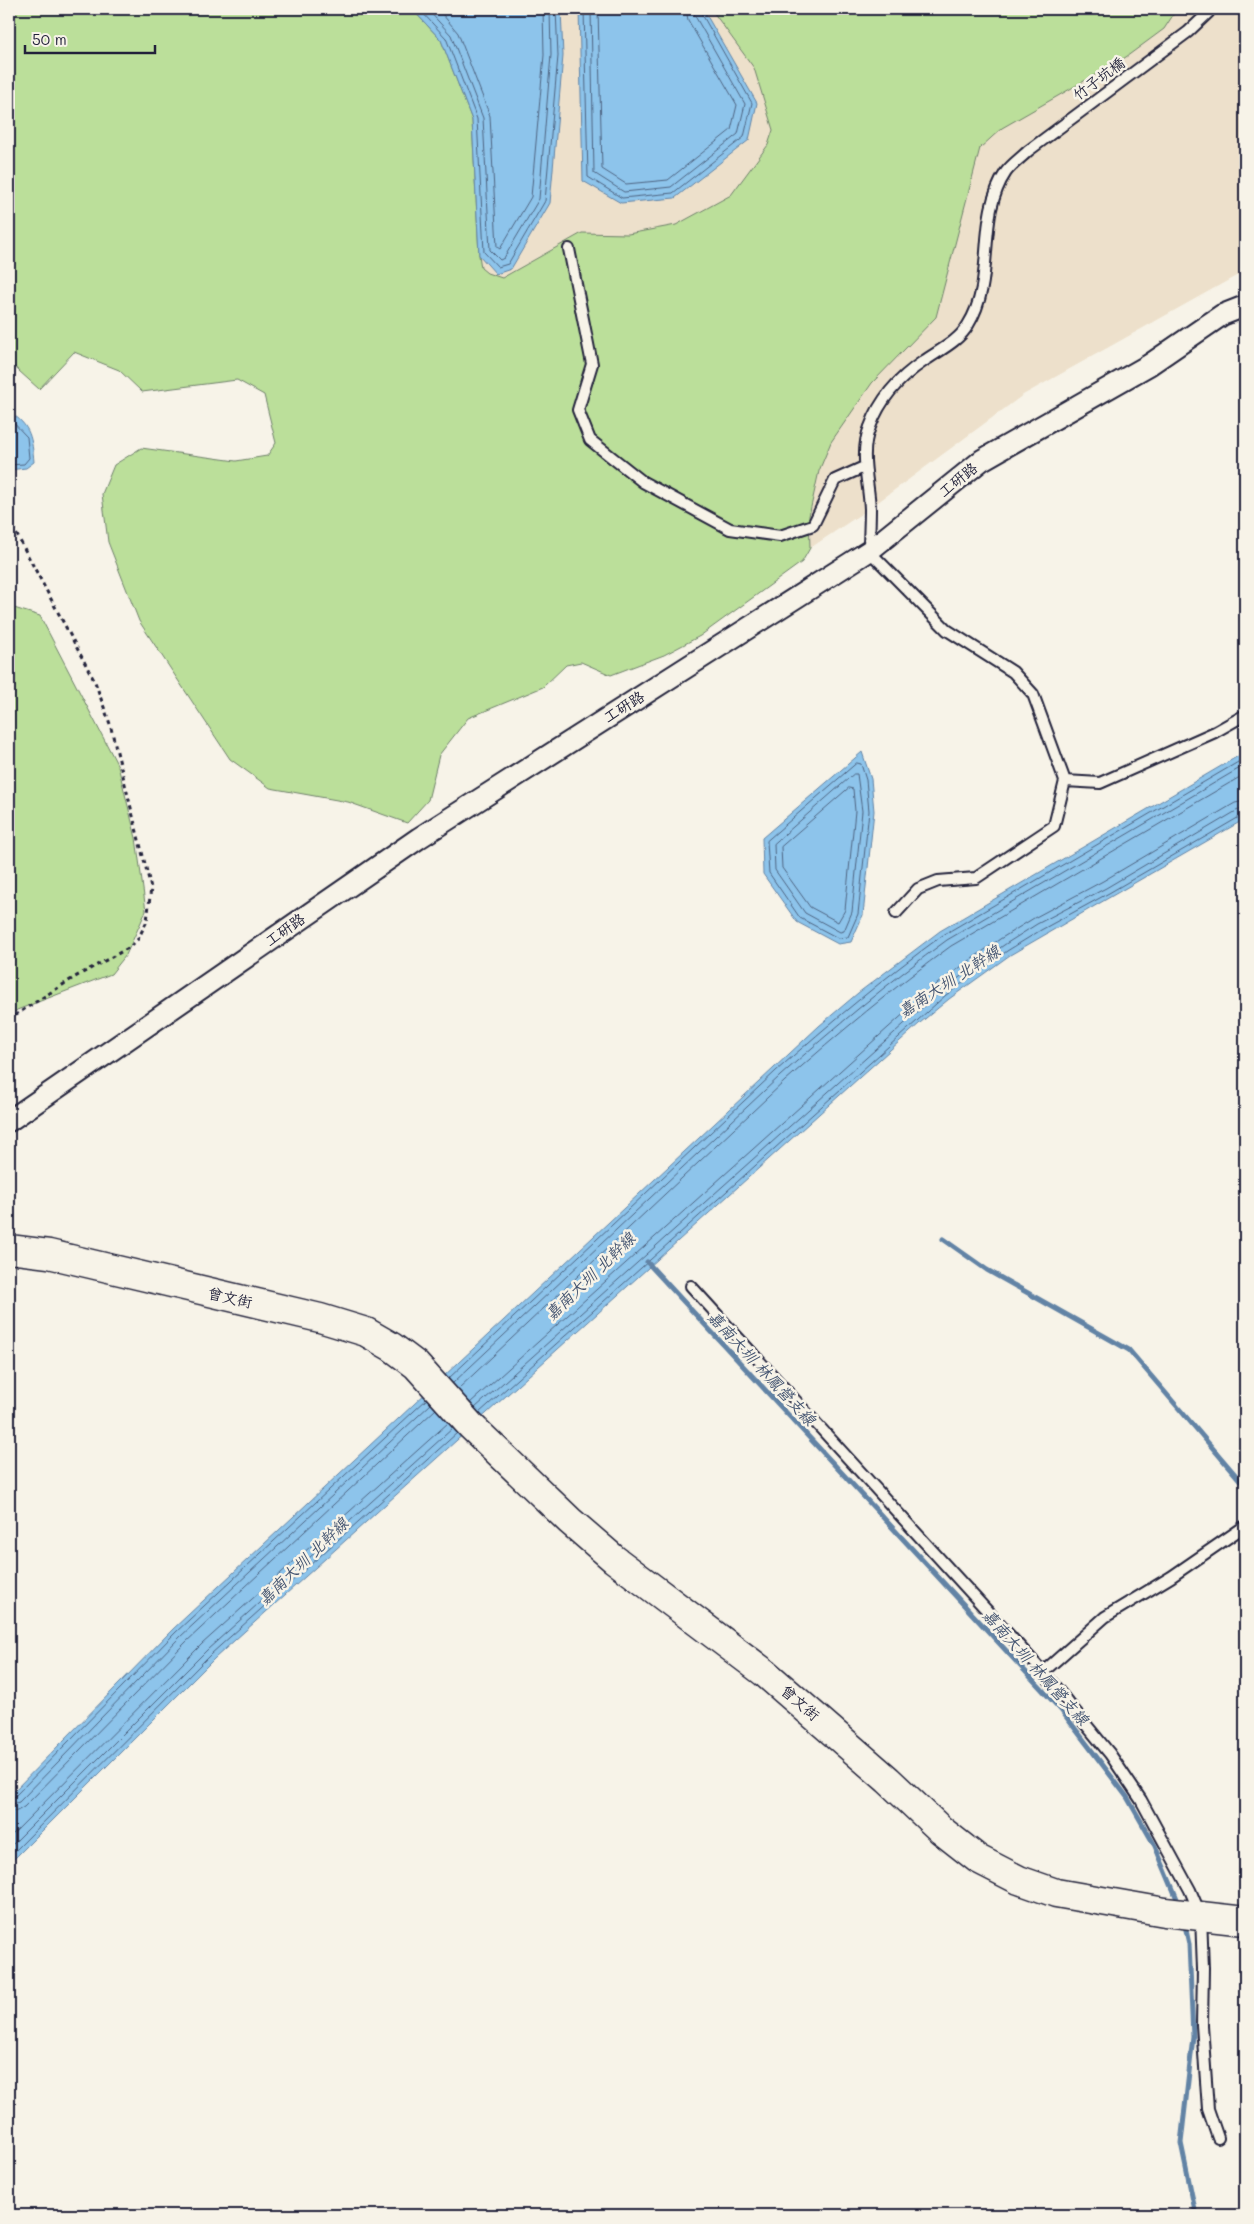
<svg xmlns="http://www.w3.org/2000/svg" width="1254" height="2224" font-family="Mali,'LXGW WenKai TC',sans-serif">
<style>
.built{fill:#ede0cb}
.green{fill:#bbdf9a;stroke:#6e806a}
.water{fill:#8dc4eb;stroke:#6283a5}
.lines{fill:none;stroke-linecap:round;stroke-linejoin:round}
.shore{stroke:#4d6381;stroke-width:1}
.stream{stroke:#6283a5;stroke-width:5}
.service-casing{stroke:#22223b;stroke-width:14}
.minor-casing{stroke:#22223b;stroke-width:24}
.secondary-casing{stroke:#22223b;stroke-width:31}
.path{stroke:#22223b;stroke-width:3;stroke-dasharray:4 4;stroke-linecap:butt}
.service{stroke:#f7f3e8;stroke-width:10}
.minor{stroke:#f7f3e8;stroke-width:20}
.secondary{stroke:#f7f3e8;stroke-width:28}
.labels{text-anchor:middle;stroke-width:5;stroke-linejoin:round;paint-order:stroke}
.street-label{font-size:15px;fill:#22223b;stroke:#f7f3e8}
.water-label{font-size:16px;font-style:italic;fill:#425370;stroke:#f7f3e8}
</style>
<rect width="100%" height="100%" fill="#f7f3e8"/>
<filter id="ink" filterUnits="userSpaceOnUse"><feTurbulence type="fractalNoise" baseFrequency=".02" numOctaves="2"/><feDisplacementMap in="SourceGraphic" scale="10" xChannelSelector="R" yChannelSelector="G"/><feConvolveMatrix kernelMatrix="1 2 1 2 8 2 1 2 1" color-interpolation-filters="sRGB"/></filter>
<g filter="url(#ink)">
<path class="built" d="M 367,9 L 1245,9 L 1245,271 L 1023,395 L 870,508 L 695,625 L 477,307 Z"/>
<path class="green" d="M 9,9 L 412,9 L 441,40 L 472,120 L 479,255 L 481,268 L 487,273 L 502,278 L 582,233 L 628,234 L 676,225 L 731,195 L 768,145 L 773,130 L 754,68 L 711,9 L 1177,9 L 1164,29 L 1126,57 L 1002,128 L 980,148 L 936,317 L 872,383 L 831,442 L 819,471 L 809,516 L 810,548 L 802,562 L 700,636 L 664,655 L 611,675 L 581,662 L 566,665 L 543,687 L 468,718 L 439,755 L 428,800 L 407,823 L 348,802 L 270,788 L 230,759 L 139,621 L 108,542 L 102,494 L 114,465 L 141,448 L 236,461 L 267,456 L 276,443 L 264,395 L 237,380 L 142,392 L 119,370 L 74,352 L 39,389 L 9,362 Z
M 14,608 L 40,616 L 118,766 L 136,838 L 146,911 L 126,955 L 111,974 L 17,1010 L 9,1016 L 9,611 Z"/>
<path class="water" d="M 412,9 L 561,9 L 563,56 L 550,203 L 511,269 L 496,274 L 479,255 L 472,120 L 441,40 Z
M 579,9 L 703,9 L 757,103 L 749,140 L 675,198 L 621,203 L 583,181 Z
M 9,412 C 31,425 32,439 34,462 L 26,468 L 9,470 Z
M 862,752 L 871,779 L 874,811 L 863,915 L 851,942 L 838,944 L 797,922 L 763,874 L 762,838 Z
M 1245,752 L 1245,819 L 1010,955 L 949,999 L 920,1023 L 215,1658 L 9,1864 L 9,1796 L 173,1629 L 819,1026 L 858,993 L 940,931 Z"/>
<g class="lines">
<path class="shore" d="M 419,9 L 446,38 L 477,119 L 484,252 L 498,267 L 508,264 L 545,201 L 558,56 L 556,9
M 427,9 L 451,35 L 483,118 L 490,250 L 500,260 L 504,258 L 539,199 L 551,55 L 550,9
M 438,9 L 458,33 L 490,116 L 497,247 L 500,249 L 531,197 L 544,55 L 543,9
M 584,9 L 588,177 L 622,198 L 673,193 L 744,137 L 752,103 L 699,9
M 591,9 L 594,173 L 624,192 L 671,187 L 738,134 L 745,104 L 695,16 L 693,9
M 598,9 L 602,169 L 626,184 L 668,180 L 731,130 L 737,105 L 688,20 L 686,9
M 9,418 L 27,437 L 29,458 L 24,464 L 9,465
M 857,763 L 861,764 L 866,780 L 869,811 L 858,914 L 848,937 L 838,938 L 800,918 L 769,873 L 767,841 Z
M 854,774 L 857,774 L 862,811 L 852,912 L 844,931 L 840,932 L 805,913 L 775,870 L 774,844 Z
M 849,788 L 853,789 L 855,811 L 845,910 L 838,922 L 810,907 L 782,868 L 781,847 Z
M 448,1379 L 776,1071 C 830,1023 885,977 943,935 L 1245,758
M 453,1383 L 780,1076 C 834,1028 889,982 947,940 L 1245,765
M 458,1389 L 785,1081 C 839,1033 893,988 951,946 L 1245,774
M 470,1403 L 937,984 L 1000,939 L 1034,918 L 1103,881 L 1235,803 L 1245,801
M 475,1408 L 942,990 L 1004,945 L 1037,924 L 1106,888 L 1238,810 L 1245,809
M 479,1413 L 946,995 L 1007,951 L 1041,930 L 1109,893 L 1241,816 L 1245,815
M 9,1799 L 14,1797 L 176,1632 L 427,1399
M 9,1805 L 19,1802 L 180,1637 L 431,1404
M 9,1812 L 17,1811 L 24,1807 L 186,1642 L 436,1409
M 9,1838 L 202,1644 L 448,1423
M 9,1848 L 207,1650 L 453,1428
M 9,1857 L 211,1654 L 457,1433"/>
<path class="stream" d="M 943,1239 L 987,1270 L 1129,1350 L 1245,1486
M 647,1262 L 1061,1710 L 1127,1797 L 1155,1846 L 1180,1906
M 1184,1921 L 1189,1944 L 1193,2037 L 1181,2143 L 1196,2215"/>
<defs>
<path id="service" d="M 569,249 L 592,364 L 578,410 L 590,440 L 643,482 L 730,529 L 780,536 L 813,525 L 835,480 L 864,467
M 1065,781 L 1100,783 L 1215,732 L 1245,715
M 896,913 L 918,889 L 938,881 L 976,878 L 1054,826 L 1065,781 L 1033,694 L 1013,672 L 947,630 L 869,551 C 869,537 870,523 870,509 C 869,482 859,454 870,427 C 880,399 900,377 924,361 C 940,350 959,341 968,325 C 997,279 975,218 1006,172 C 1012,164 1021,158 1028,151 L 1188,32 L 1208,13 L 1210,9
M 691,1286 L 1043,1672 L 1110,1754 L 1141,1800 L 1190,1890 L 1201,1916 L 1203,1969 L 1202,2025 L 1208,2109 L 1218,2138
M 1043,1672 L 1105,1617 L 1171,1577 L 1245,1526"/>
<path id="minor" d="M 9,1121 L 419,838 L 869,551 L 982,460 L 1149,365 L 1222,315 L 1245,306"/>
<path id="secondary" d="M 9,1249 L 49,1254 L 320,1318 L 366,1332 L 392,1347 L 416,1365 L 471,1426 L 570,1521 L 614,1559 L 765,1673 L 888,1780 L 941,1830 L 978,1859 L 1019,1880 L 1056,1893 L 1165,1912 L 1245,1921"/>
</defs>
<use href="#service" class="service-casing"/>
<use href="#minor" class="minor-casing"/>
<use href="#secondary" class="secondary-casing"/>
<path class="path" d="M 9,520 L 95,682 L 110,724 L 151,888 L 147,921 L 138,939 L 130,947 L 75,977 L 9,1019"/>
<use href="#service" class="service"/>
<use href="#minor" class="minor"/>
<use href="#secondary" class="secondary"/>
</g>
</g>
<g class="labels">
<g class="street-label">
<text transform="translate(1099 79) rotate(-37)" y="5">竹子坑橋</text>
<text transform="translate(958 480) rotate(-39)" y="5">工研路</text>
<text transform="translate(624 707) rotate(-32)" y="5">工研路</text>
<text transform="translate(285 930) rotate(-35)" y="5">工研路</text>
<text transform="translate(230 1298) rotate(13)" y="5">曾文街</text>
<text transform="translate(800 1703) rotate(41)" y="5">曾文街</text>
</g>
<g class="water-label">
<text transform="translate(949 981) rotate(-33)" y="6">嘉南大圳 北幹線</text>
<text transform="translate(590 1276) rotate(-44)" y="6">嘉南大圳 北幹線</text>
<text transform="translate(762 1368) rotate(47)" y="6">嘉南大圳 林鳳營支線</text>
<text transform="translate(303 1561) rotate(-44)" y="6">嘉南大圳 北幹線</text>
<text transform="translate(1036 1667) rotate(48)" y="6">嘉南大圳 林鳳營支線</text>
</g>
</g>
<rect width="1254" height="2224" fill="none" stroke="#f7f3e8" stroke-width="30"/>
<rect x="15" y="15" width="1224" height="2194" fill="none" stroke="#22223b" stroke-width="2" filter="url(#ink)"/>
<path d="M25 45v8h130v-8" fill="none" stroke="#22223b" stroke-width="2.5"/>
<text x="32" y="45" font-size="15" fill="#22223b" stroke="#f7f3e8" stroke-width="4" paint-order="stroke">50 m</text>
</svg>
